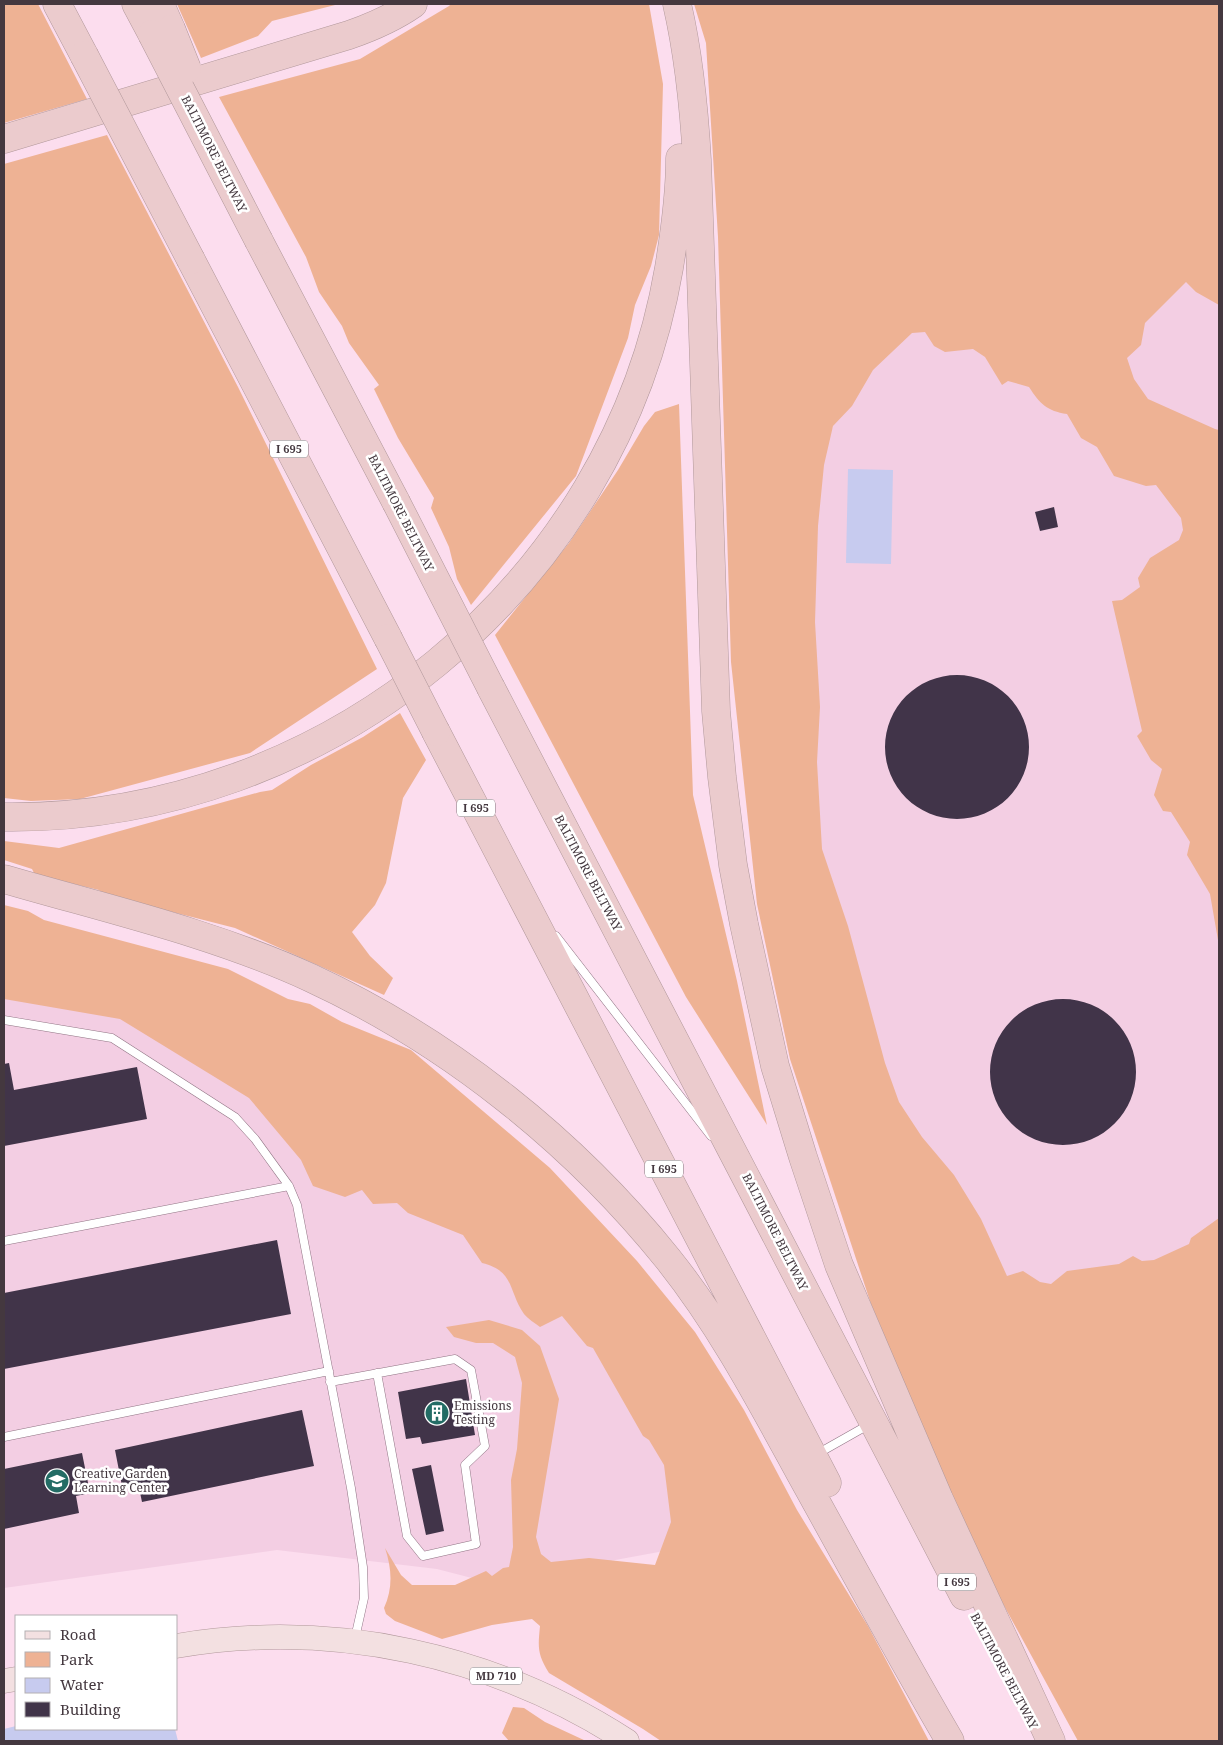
<svg xmlns="http://www.w3.org/2000/svg" width="1223" height="1745" font-family="'Noto Serif',serif">
<style>
.built{fill:#f3cee3}
.green{fill:#eeb294}
.water{fill:#c7cbef}
.building{fill:#413449}
.lines{fill:none;stroke-linecap:round;stroke-linejoin:round}
.lane-casing{stroke:#907484;stroke-width:9}
.primary-casing{stroke:#b1989b;stroke-width:25}
.highway-casing{stroke:#b1989b;stroke-width:29}
.lane{stroke:#fff;stroke-width:8}
.primary{stroke:#f3e0e1;stroke-width:24}
.highway{stroke:#ebcbcd;stroke-width:28}
.highway-bridge-casing{stroke:#b1989b;stroke-width:29;stroke-linecap:butt}
.highway-bridge{stroke:#ebcbcd;stroke-width:28}
.labels{text-anchor:middle;stroke-width:5;stroke-linejoin:round;paint-order:stroke}
.shield{fill:#fff;stroke:#7c7479;stroke-width:1}
.shield-label{font-size:11px;font-weight:bold;fill:#44383f}
.street-label{font-size:12px;fill:#44383f;stroke:#fff}
.poi-label{font-size:12px;fill:#44383f;stroke:#fff;text-anchor:start}
</style>
<rect width="100%" height="100%" fill="#fcddee"/>
<path class="built" d="M 1219,33 L 1219,1741 L 937,1323 L 804,844 L 800,593 L 823,455 L 848,383 Z
M 4,967 L 210,1027 L 576,1308 L 724,1540 L 491,1583 L 437,1569 L 277,1550 L 4,1588 Z"/>
<path class="green" d="M 4,4 L 38,4 L 87,99 L 4,123 Z
M 177,4 L 339,4 L 272,21 L 258,36 L 201,58 Z
M 451,4 L 649,4 L 663,84 L 659,235 L 651,266 L 635,305 L 628,338 L 576,476 L 471,605 L 457,579 L 449,547 L 431,508 L 434,498 L 398,438 L 374,389 L 379,385 L 349,343 L 342,326 L 319,292 L 306,257 L 219,97 L 360,59 L 449,6 Z
M 694,4 L 1219,4 L 1219,305 L 1196,292 L 1186,282 L 1145,323 L 1141,345 L 1127,358 L 1134,379 L 1148,399 L 1215,429 L 1219,430 L 1219,946 L 1210,894 L 1187,855 L 1190,842 L 1171,812 L 1163,811 L 1154,795 L 1162,769 L 1151,760 L 1137,736 L 1142,731 L 1112,601 L 1122,600 L 1140,587 L 1138,578 L 1150,558 L 1179,540 L 1183,530 L 1181,518 L 1156,485 L 1146,486 L 1114,476 L 1097,447 L 1081,438 L 1067,414 C 1047,411 1040,404 1029,387 L 1008,381 L 1002,385 L 985,357 L 973,349 L 945,352 L 934,346 L 925,332 L 912,333 L 873,370 L 852,406 L 833,426 L 824,465 L 818,526 L 815,622 L 820,707 L 817,762 L 822,849 L 848,926 L 885,1063 L 899,1102 L 922,1137 L 954,1175 L 981,1219 L 1007,1276 L 1023,1271 L 1040,1282 L 1051,1284 L 1067,1271 L 1119,1264 L 1133,1256 L 1142,1261 L 1154,1260 L 1189,1244 L 1191,1238 L 1219,1218 L 1219,1741 L 1078,1741 L 978,1558 L 871,1304 L 790,1059 L 757,904 L 731,662 L 718,237 L 706,43 Z
M 107,135 L 238,387 L 377,669 L 250,753 L 80,799 L 31,801 L 4,798 L 4,164 Z
M 679,404 L 693,795 L 737,981 L 767,1125 L 686,997 L 495,635 L 569,543 L 618,470 L 644,426 L 655,412 Z
M 400,713 L 426,760 L 403,798 L 386,883 L 375,905 L 352,932 L 370,956 L 393,978 L 384,995 L 235,928 L 102,894 L 99,890 L 57,880 L 34,873 L 32,869 L 4,860 L 4,841 L 59,848 L 260,792 L 272,790 L 311,765 L 363,737 Z
M 4,905 L 28,911 L 44,920 L 228,969 L 288,999 L 310,1004 L 342,1022 L 411,1050 L 550,1168 L 637,1261 L 695,1332 L 744,1410 L 797,1510 L 868,1626 L 929,1741 L 661,1741 L 643,1729 L 549,1673 C 537,1654 538,1647 540,1626 L 532,1619 L 492,1625 L 442,1639 L 395,1621 L 386,1614 L 384,1608 C 393,1588 392,1569 385,1548 L 401,1575 L 412,1585 L 455,1585 L 486,1571 L 492,1576 L 503,1568 L 509,1567 L 513,1547 L 511,1480 L 517,1449 L 522,1383 L 515,1357 L 493,1343 L 476,1343 L 454,1337 L 446,1327 L 489,1320 L 522,1330 L 540,1346 L 559,1399 L 536,1537 L 541,1554 L 551,1562 L 589,1558 L 655,1565 L 671,1522 L 664,1465 L 649,1440 L 643,1436 L 593,1348 L 587,1346 L 562,1316 L 540,1327 C 535,1323 528,1319 524,1314 C 508,1291 515,1271 482,1263 L 463,1235 L 408,1213 L 397,1203 L 373,1204 L 362,1190 L 345,1197 L 313,1186 L 301,1160 L 249,1098 L 120,1019 L 4,999 Z
M 513,1707 L 524,1708 L 545,1722 L 586,1741 L 509,1741 L 502,1733 Z"/>
<path class="water" d="M 848,469 L 893,470 L 891,564 L 846,563 Z
M 16,1726 L 16,1729 L 175,1729 L 178,1741 L 4,1741 L 4,1729 Z"/>
<path class="building" d="M 1054,507 L 1058,527 L 1040,531 L 1035,512 Z
M885 747a72 72 0 1 1 144 0a72 72 0 1 1-144 0Z
M990 1072a73 73 0 1 1 146 0a73 73 0 1 1-146 0Z
M 9,1063 L 14,1090 L 137,1067 L 147,1119 L 4,1146 L 4,1064 Z
M 277,1240 L 291,1314 L 4,1369 L 4,1293 Z
M 466,1379 L 475,1435 L 422,1444 L 420,1437 L 406,1439 L 398,1392 Z
M 302,1410 L 314,1466 L 142,1502 L 138,1483 L 122,1486 L 115,1450 Z
M 82,1453 L 90,1493 L 76,1496 L 79,1513 L 4,1529 L 4,1469 Z
M 431,1465 L 444,1531 L 426,1535 L 412,1469 Z"/>
<g class="lines">
<defs>
<path id="lane" d="M 556,936 L 711,1136
M 4,1020 L 112,1038 L 235,1117 L 255,1139 L 289,1186 L 297,1205 L 351,1488 L 363,1567 L 364,1598 L 355,1638
M 4,1241 L 289,1186
M 330,1382 L 455,1359 L 471,1370 L 485,1446 L 465,1465 L 476,1544 L 423,1556 L 407,1536 L 377,1373
M 4,1437 L 329,1371
M 817,1454 L 870,1424"/>
<path id="primary" d="M 176,1646 C 334,1619 494,1655 627,1741
M 4,1681 L 16,1679"/>
<path id="highway" d="M 57,4 L 84,55
M 136,4 L 152,34
M 160,4 L 171,29
M 677,4 C 689,56 694,107 697,160 L 716,711 L 722,777 L 733,865 L 744,924 L 775,1066 L 803,1157 L 839,1265 L 939,1499 L 1051,1741
M 4,139 L 349,35 C 372,27 393,18 413,4
M 259,241 L 396,502
M 191,260 L 388,638
M 491,688 L 964,1596
M 436,732 L 827,1483
M 4,817 C 325,821 615,585 669,268 C 675,231 680,195 680,158
M 4,879 C 107,909 213,933 311,978 C 449,1042 573,1141 668,1259 C 720,1324 759,1398 799,1471 C 849,1561 898,1652 950,1741"/>
</defs>
<use href="#lane" class="lane-casing"/>
<use href="#primary" class="primary-casing"/>
<use href="#highway" class="highway-casing"/>
<use href="#lane" class="lane"/>
<use href="#primary" class="primary"/>
<use href="#highway" class="highway"/>
<defs>
<path id="highway-bridge" d="M 171,29 L 187,69
M 152,34 L 259,241
M 84,55 L 191,260
M 396,502 L 491,688
M 388,638 L 436,732"/>
</defs>
<use href="#highway-bridge" class="highway-bridge-casing"/>
<use href="#highway-bridge" class="highway-bridge"/>
</g>
<defs>
<symbol id="building-disc" viewBox="-11 -11 22 22"><circle r="9.5" fill="#236c65" stroke="#fff"/><path d="M-4-6H4V6H1V3H-1V6H-4ZM-2.5-4.3h1.7v1.8h-1.7ZM.8-4.3h1.7v1.8H.8ZM-2.5-1h1.7V.8h-1.7ZM.8-1h1.7V.8H.8Z" fill="#fff"/></symbol>
<symbol id="school-disc" viewBox="-11 -11 22 22"><circle r="9.5" fill="#236c65" stroke="#fff"/><path d="M0-5L7-2L0 1L-7-2ZM-4 1L0 2.5L4 1V4Q0 6-4 4Z" fill="#fff"/></symbol>
</defs>
<g fill-rule="evenodd">
<use href="#building-disc" x="423" y="1399" width="28" height="28"/>
<use href="#school-disc" x="43" y="1467" width="28" height="28"/>
</g>
<g class="labels">
<g class="shield">
<rect x="270" y="440.5" width="38" height="17" rx="4"/>
<rect x="457" y="799.5" width="38" height="17" rx="4"/>
<rect x="645" y="1160.5" width="38" height="17" rx="4"/>
<rect x="938" y="1573.5" width="38" height="17" rx="4"/>
<rect x="470" y="1667.5" width="52" height="17" rx="4"/>
</g>
<g class="shield-label">
<text x="289" y="453">I 695</text>
<text x="476" y="812">I 695</text>
<text x="664" y="1173">I 695</text>
<text x="957" y="1586">I 695</text>
<text x="496" y="1680">MD 710</text>
</g>
<g class="street-label">
<text transform="translate(214 154) rotate(63)" y="4">BALTIMORE BELTWAY</text>
<text transform="translate(401 513) rotate(63)" y="4">BALTIMORE BELTWAY</text>
<text transform="translate(588 873) rotate(62)" y="4">BALTIMORE BELTWAY</text>
<text transform="translate(775 1232) rotate(63)" y="4">BALTIMORE BELTWAY</text>
<text transform="translate(1004 1671) rotate(62)" y="4">BALTIMORE BELTWAY</text>
</g>
<g class="poi-label">
<text x="454" y="1410">Emissions<tspan x="454" dy="14">Testing</tspan></text>
<text x="74" y="1478">Creative Garden<tspan x="74" dy="14">Learning Center</tspan></text>
</g>
</g>
<rect width="1223" height="1745" fill="none" stroke="#44383f" stroke-width="10"/>
<rect x="15" y="1615" width="162" height="115" fill="#ffffff" stroke="#b4afb2"/>
<rect x="25" y="1631" width="25" height="8" fill="#f3e0e1" stroke="#b4afb2"/>
<text x="60" y="1640" font-size="15" fill="#44383f">Road</text>
<rect x="25" y="1652" width="25" height="15" fill="#eeb294" stroke="#b4afb2"/>
<text x="60" y="1665" font-size="15" fill="#44383f">Park</text>
<rect x="25" y="1678" width="25" height="15" fill="#c7cbef" stroke="#b4afb2"/>
<text x="60" y="1690" font-size="15" fill="#44383f">Water</text>
<rect x="25" y="1702" width="25" height="15" fill="#413449" stroke="#b4afb2"/>
<text x="60" y="1715" font-size="15" fill="#44383f">Building</text>
</svg>
